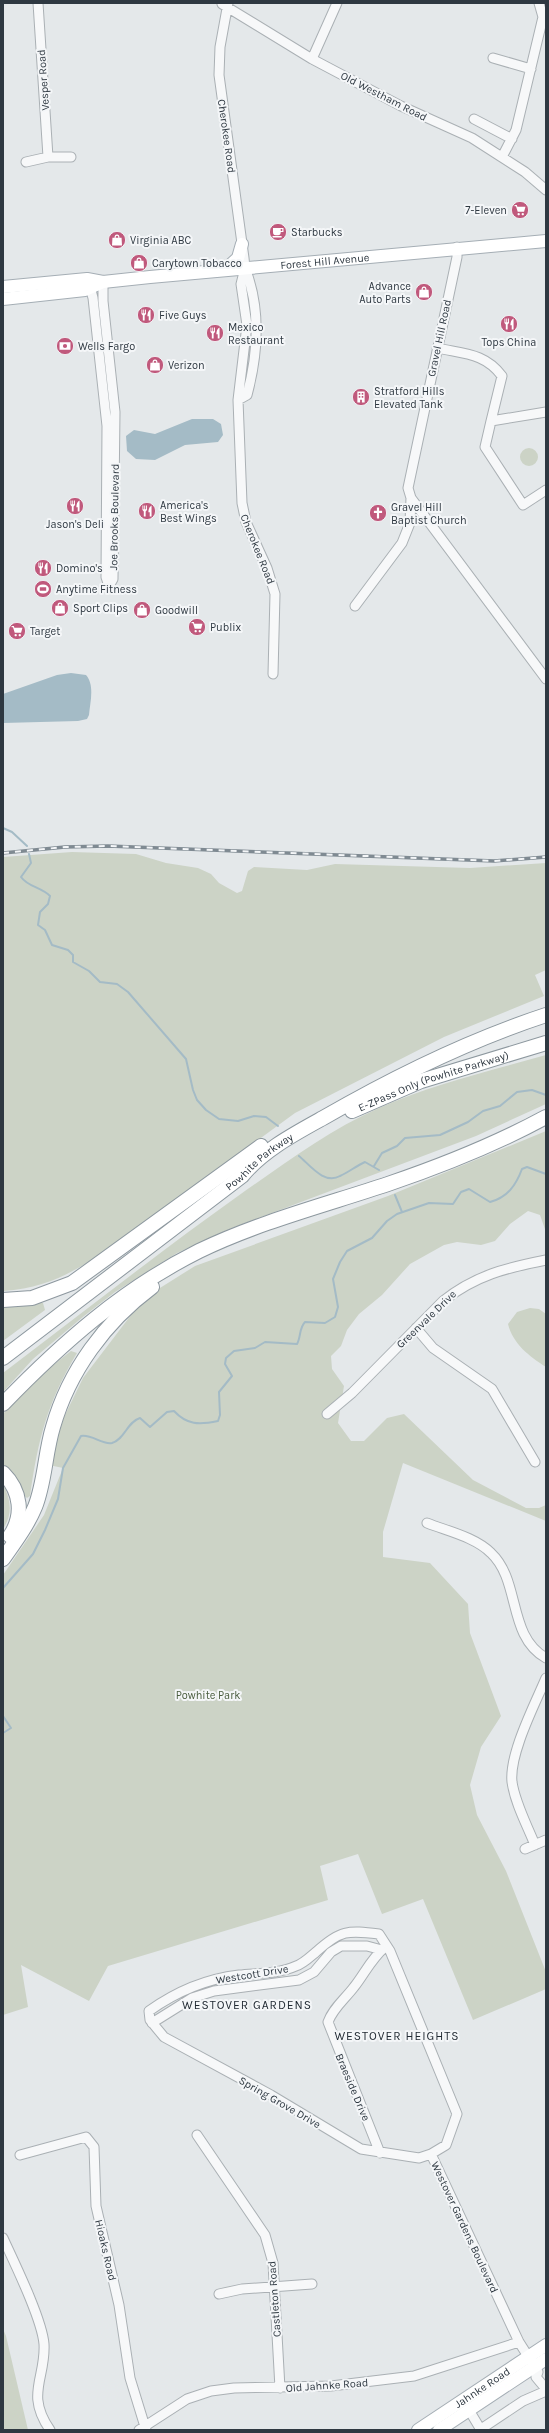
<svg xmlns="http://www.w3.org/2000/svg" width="549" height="2433" font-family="Karla,sans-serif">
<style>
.green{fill:#ccd3c6}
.water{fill:#a4bbc6}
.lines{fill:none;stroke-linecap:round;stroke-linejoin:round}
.stream{stroke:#a4bbc6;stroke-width:2}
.minor-casing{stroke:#aab0b4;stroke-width:11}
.major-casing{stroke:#a5aeb5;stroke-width:14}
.highway-casing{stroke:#8d989f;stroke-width:16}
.minor{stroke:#f7f8f9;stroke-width:9}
.major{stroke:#fff;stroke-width:12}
.highway{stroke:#fff;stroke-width:14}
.rail-casing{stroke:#7f8a92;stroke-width:3.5}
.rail{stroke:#f4f6f8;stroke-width:2;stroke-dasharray:6;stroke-linecap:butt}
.labels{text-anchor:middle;stroke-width:4;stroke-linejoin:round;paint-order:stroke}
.street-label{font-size:11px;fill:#2e3841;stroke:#f4f6f8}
.poi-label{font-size:11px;fill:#2e3841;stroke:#f4f6f8;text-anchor:start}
.park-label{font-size:11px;fill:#485b3c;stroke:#f4f6f8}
.neighbourhood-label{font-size:12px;letter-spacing:1px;fill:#202932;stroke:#f4f6f8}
</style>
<rect width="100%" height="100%" fill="#e4e8ea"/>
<path class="green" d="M520 457a9 9 0 1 1 18 0a9 9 0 1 1-18 0Z
M 72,852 L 136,854 L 166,863 L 198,868 L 211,874 L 219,883 L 237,893 L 242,891 L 248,871 L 254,867 L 307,870 L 335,864 L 470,868 L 546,863 L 546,970 L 535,975 L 544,996 L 444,1037 L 295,1113 L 102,1254 C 67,1275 45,1288 3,1291 L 3,857 Z
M 546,1055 L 546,1104 L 476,1136 L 232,1228 L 177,1253 L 115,1292 L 84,1316 L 33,1359 L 3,1392 L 3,1373 C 81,1314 158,1253 238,1196 C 284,1164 327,1131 379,1108 C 433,1084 489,1071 546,1055 Z
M 546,1131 L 546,1232 L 540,1215 L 528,1211 L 510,1224 L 495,1241 L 481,1245 L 457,1242 L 444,1245 L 410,1264 L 382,1295 L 359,1314 L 347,1330 L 341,1346 L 331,1356 L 332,1369 L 344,1386 L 338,1423 L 351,1441 L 364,1441 L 387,1418 L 404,1414 L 473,1480 L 526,1508 L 539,1508 L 546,1505 L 546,1521 L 403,1463 L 383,1532 L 383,1557 L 430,1563 L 468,1604 L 470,1633 L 501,1716 L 481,1747 L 470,1785 L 477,1815 L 506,1871 L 546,1972 L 546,1989 L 473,2020 L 423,1899 L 382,1914 L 358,1854 L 320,1866 L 328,1900 L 108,1966 L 89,2001 L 21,1965 L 28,2007 L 3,2015 L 3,1575 L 44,1515 L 63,1468 L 49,1465 L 64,1417 L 83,1378 L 144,1298 L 195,1266 L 388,1196 Z
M 35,1303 L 43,1303 L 45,1310 L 3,1341 L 3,1304 Z
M 530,1308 L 539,1309 L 546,1314 L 546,1367 C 529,1356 513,1344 508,1324 L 517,1312 Z
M 71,1351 L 77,1353 C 47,1403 38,1440 30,1496 L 27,1498 L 22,1494 L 19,1482 L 3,1465 L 3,1414 L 34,1380 Z
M 3,1484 C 11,1500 13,1514 3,1529 Z
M 3,2329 L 6,2336 L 28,2430 L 3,2430 Z"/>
<path class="water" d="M 192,419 L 213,419 L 221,424 L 223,435 L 218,442 L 185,445 L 155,460 L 136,459 L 127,451 L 126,436 L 134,430 L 155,434 Z
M 71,673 L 86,675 C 95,685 90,703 89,715 L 87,719 L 78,721 L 3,723 L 3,694 L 57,675 Z"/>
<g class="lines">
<path class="stream" d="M 3,828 L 12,832 L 27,846
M 29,854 L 31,863 L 21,877 C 28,887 41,887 50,896 L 48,904 L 40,912 L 38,925 L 45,930 L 52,945 L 68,950 L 73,955 L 73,962 L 89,971 L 100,982 L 117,984 L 128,992 L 186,1059 L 193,1090 L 197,1100 L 206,1110 L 219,1119 L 238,1121 L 254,1116 L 266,1117 L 278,1126
M 299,1156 C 310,1165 324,1185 340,1176 C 349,1172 356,1166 365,1162 L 379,1170
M 374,1166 L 382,1153 L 397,1146 L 405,1138 L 440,1135 L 468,1122 L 483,1111 L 500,1106 L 517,1092 L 532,1090 L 546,1095
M 395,1195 L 402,1212
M 3,1588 L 33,1554 L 45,1530 L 58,1499 L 63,1468 L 81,1436 C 92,1434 102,1445 112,1443 C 125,1439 127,1422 140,1418 L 150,1427 L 167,1412 L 174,1411 C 187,1425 199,1425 218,1421 L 220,1415 L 219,1392 L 232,1376 L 225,1364 L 226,1358 L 234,1351 L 255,1348 L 265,1342 L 297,1344 C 301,1337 299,1328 305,1322 L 325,1323 L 335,1317 L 338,1307 L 333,1279 L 340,1262 L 347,1251 L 372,1238 L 387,1221 L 397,1214 L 429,1203 L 453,1204 L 461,1192 L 469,1189 L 490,1202 C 508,1197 516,1185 522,1169 L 527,1167 L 546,1174
M 3,1716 L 11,1728 L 3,1733"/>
<defs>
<path id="minor" d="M 38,3 L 48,157
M 228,3 L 220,47 L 219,75 L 244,258 L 245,268 L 241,284 L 247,325 L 238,400 L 242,503 L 246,522 L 267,568 L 275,594 L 273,674
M 222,4 L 312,59 L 401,106 L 472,138 L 525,172 L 546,190
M 493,58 L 531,69
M 312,59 L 337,3
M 474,119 L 512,139
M 502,157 L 516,130 L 543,17 L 539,3
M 26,162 L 48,157 L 71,157
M 457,247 L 457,257 L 408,488 L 411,498 L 546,679
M 103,282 L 103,301 L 115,412 L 113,579 L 109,586
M 89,283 L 93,298 L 107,426 L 106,577 L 109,586
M 437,348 C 464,354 485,353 502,376 L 491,421
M 238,400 L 247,395 C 258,354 261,309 245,268
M 546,412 L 491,421 L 485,447 L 523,505 L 546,490
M 355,606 L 402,543 L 410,523 L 411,498
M 416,1328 L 433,1348 L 492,1389 L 535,1462
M 327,1414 L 352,1393 L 443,1301 C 476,1275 506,1268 546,1260
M 427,1523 C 447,1531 475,1537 491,1553 C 521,1581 507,1636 546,1658
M 535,1845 C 527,1825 515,1803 512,1782 C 509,1754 535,1704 546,1678
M 525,1849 L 546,1840
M 152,2023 L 192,1998 L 214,1991 L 299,1980 L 314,1972 L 331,1952 L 341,1946 L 367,1946 L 382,1950
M 197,2135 L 265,2235 L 273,2263 L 280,2388
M 380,2153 L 328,2022 C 333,2008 345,1999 354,1987 C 365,1973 371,1959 385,1947
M 431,2154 L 419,2158 L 361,2149 L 271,2095 L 164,2037 L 150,2020 L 149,2011 C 177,1991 205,1979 239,1975 C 258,1973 278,1974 296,1966 C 303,1964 310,1957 316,1952 C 340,1930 348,1930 379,1934 L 390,1951 L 457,2114 L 446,2145 L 431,2154 L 519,2342 L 538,2372
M 20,2155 L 86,2137 L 94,2147 L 96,2206 L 119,2305 L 130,2378 L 146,2430
M 3,2238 C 14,2262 42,2319 44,2344 C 46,2378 25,2394 50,2430
M 219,2294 L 242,2289 L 312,2284
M 538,2372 L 536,2377 L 546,2389
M 469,2410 L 481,2430
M 481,2429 L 523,2401 L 546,2391
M 139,2430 L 187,2399 L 211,2391 L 234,2388 L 331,2386 L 414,2376 L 519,2342"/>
<g id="major">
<path d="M 225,270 L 238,258 L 242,244"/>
<path d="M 3,287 L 87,279 L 103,282"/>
<path id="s1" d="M 3,299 L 85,290 L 103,282 L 150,277 L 546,241"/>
<path id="s2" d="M 418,2430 L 546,2345"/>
<path d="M 439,2430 L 546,2359"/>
</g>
<g id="highway">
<path id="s3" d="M 352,1111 L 421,1081 L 546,1043"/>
<path d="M 3,1300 L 32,1298 L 72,1283 L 261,1146"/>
<path id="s4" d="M 3,1358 L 242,1176 C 262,1151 294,1134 323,1118 C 394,1077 467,1041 546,1015"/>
<path d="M 3,1404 C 62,1343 123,1289 199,1251 C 259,1222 325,1205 388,1184 C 441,1166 496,1144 546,1117"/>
<path d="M 3,1473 C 21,1491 24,1515 10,1536"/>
<path d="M 3,1559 C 15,1542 27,1526 35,1507 C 45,1482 45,1453 53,1427 C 69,1371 105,1322 152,1287"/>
</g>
</defs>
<use href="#minor" class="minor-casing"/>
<use href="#major" class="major-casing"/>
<use href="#highway" class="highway-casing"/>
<use href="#minor" class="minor"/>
<use href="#major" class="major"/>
<use href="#highway" class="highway"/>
<defs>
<path id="rail" d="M 3,853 L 65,847 L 108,846 L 494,861 L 546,857"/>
</defs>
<use href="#rail" class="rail-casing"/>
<use href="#rail" class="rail"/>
</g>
<defs>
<symbol id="supermarket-disc" viewBox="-11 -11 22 22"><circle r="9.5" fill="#c0597c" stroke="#f4f6f8"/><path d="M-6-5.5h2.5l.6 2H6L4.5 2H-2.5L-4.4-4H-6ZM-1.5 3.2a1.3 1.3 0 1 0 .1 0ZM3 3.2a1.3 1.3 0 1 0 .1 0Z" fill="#fff"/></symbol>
<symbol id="cafe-disc" viewBox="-11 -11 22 22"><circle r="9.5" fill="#c0597c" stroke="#f4f6f8"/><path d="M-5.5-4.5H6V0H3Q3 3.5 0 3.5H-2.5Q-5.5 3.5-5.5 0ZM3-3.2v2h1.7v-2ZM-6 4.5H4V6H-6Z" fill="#fff"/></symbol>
<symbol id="shop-disc" viewBox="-11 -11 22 22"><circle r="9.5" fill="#c0597c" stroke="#f4f6f8"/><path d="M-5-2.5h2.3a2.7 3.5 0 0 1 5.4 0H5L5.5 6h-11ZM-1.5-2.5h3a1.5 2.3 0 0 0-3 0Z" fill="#fff"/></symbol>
<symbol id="restaurant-disc" viewBox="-11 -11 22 22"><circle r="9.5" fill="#c0597c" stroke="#f4f6f8"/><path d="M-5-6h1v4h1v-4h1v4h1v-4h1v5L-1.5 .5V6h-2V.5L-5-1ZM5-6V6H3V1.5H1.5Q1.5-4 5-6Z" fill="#fff"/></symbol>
<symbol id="bank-disc" viewBox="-11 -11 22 22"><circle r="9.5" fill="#c0597c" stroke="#f4f6f8"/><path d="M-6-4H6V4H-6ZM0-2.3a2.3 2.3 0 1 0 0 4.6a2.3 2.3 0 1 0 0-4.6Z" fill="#fff"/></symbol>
<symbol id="building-disc" viewBox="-11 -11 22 22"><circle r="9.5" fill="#c0597c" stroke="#f4f6f8"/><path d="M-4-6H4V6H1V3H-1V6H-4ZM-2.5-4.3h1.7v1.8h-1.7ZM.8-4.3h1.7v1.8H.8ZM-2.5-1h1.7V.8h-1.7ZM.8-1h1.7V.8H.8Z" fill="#fff"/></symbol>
<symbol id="church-disc" viewBox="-11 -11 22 22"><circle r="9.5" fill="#c0597c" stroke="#f4f6f8"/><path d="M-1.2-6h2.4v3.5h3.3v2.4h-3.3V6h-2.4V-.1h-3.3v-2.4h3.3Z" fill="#fff"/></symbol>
<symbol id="stadium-disc" viewBox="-11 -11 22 22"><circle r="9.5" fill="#c0597c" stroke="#f4f6f8"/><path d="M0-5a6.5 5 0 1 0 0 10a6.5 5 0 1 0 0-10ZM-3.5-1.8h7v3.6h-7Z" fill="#fff"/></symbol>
</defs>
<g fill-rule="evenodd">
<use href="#supermarket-disc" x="510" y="200" width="20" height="20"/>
<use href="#cafe-disc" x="268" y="222" width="20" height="20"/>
<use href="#shop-disc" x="107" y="230" width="20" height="20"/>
<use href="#shop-disc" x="129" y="253" width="20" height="20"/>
<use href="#shop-disc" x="414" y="282" width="20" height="20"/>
<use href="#restaurant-disc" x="136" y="305" width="20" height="20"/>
<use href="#restaurant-disc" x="499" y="314" width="20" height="20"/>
<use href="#restaurant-disc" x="205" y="323" width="20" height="20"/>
<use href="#bank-disc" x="55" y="336" width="20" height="20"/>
<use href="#shop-disc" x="145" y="355" width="20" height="20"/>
<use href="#building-disc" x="351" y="387" width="20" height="20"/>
<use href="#restaurant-disc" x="65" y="496" width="20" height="20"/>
<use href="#restaurant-disc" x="137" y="501" width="20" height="20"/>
<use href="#church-disc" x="368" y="503" width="20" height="20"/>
<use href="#restaurant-disc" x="33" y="558" width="20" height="20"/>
<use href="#stadium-disc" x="33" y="579" width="20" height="20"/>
<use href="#shop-disc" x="50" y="598" width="20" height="20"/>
<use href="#shop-disc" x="132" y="600" width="20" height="20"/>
<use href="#supermarket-disc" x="187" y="617" width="20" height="20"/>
<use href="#supermarket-disc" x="7" y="621" width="20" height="20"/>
</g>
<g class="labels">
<g class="street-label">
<text transform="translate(43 80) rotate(-94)" y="4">Vesper Road</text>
<text transform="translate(384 96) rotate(27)" y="4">Old Westham Road</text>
<text transform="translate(227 136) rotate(82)" y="4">Cherokee Road</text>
<text dy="4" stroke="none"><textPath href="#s1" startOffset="325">Forest Hill Avenue</textPath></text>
<text transform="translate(439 338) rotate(-78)" y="4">Gravel Hill Road</text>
<text transform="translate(114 517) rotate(-89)" y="4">Joe Brooks Boulevard</text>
<text transform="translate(258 549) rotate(68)" y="4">Cherokee Road</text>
<text dy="4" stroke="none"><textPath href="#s3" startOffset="87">E-ZPass Only (Powhite Parkway)</textPath></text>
<text dy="4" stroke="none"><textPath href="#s4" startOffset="323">Powhite Parkway</textPath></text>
<text transform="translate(426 1319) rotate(-44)" y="4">Greenvale Drive</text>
<text transform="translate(252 1974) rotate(-9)" y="4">Westcott Drive</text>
<text transform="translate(353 2087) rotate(67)" y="4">Braeside Drive</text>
<text transform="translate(280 2102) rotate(30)" y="4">Spring Grove Drive</text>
<text transform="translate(465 2227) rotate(65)" y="4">Westover Gardens Boulevard</text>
<text transform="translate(106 2250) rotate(77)" y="4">Hioaks Road</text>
<text transform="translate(274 2299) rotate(-94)" y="4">Castleton Road</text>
<text transform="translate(327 2385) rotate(-4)" y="4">Old Jahnke Road</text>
<text dy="4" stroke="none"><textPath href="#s2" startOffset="77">Jahnke Road</textPath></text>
</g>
<g class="poi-label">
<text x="507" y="214" text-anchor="end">7-Eleven</text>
<text x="291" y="236">Starbucks</text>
<text x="130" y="244">Virginia ABC</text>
<text x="152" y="267">Carytown Tobacco</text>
<text x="411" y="290" text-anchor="end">Advance<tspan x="411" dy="13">Auto Parts</tspan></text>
<text x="159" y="319">Five Guys</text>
<text x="228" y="331">Mexico<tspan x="228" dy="13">Restaurant</tspan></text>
<text x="509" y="346" text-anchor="middle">Tops China</text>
<text x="78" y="350">Wells Fargo</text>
<text x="168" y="369">Verizon</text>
<text x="374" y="395">Stratford Hills<tspan x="374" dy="13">Elevated Tank</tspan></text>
<text x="160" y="509">America's<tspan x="160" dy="13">Best Wings</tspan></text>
<text x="391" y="511">Gravel Hill<tspan x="391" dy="13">Baptist Church</tspan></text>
<text x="75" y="528" text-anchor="middle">Jason's Deli</text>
<text x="56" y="572">Domino's</text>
<text x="56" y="593">Anytime Fitness</text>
<text x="73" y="612">Sport Clips</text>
<text x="155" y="614">Goodwill</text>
<text x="210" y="631">Publix</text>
<text x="30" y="635">Target</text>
</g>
<g class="park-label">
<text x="208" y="1699">Powhite Park</text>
</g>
<g class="neighbourhood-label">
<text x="247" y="2009">WESTOVER GARDENS</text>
<text x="397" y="2040">WESTOVER HEIGHTS</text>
</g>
</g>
<rect width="549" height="2433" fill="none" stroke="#2e3841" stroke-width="8"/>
</svg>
